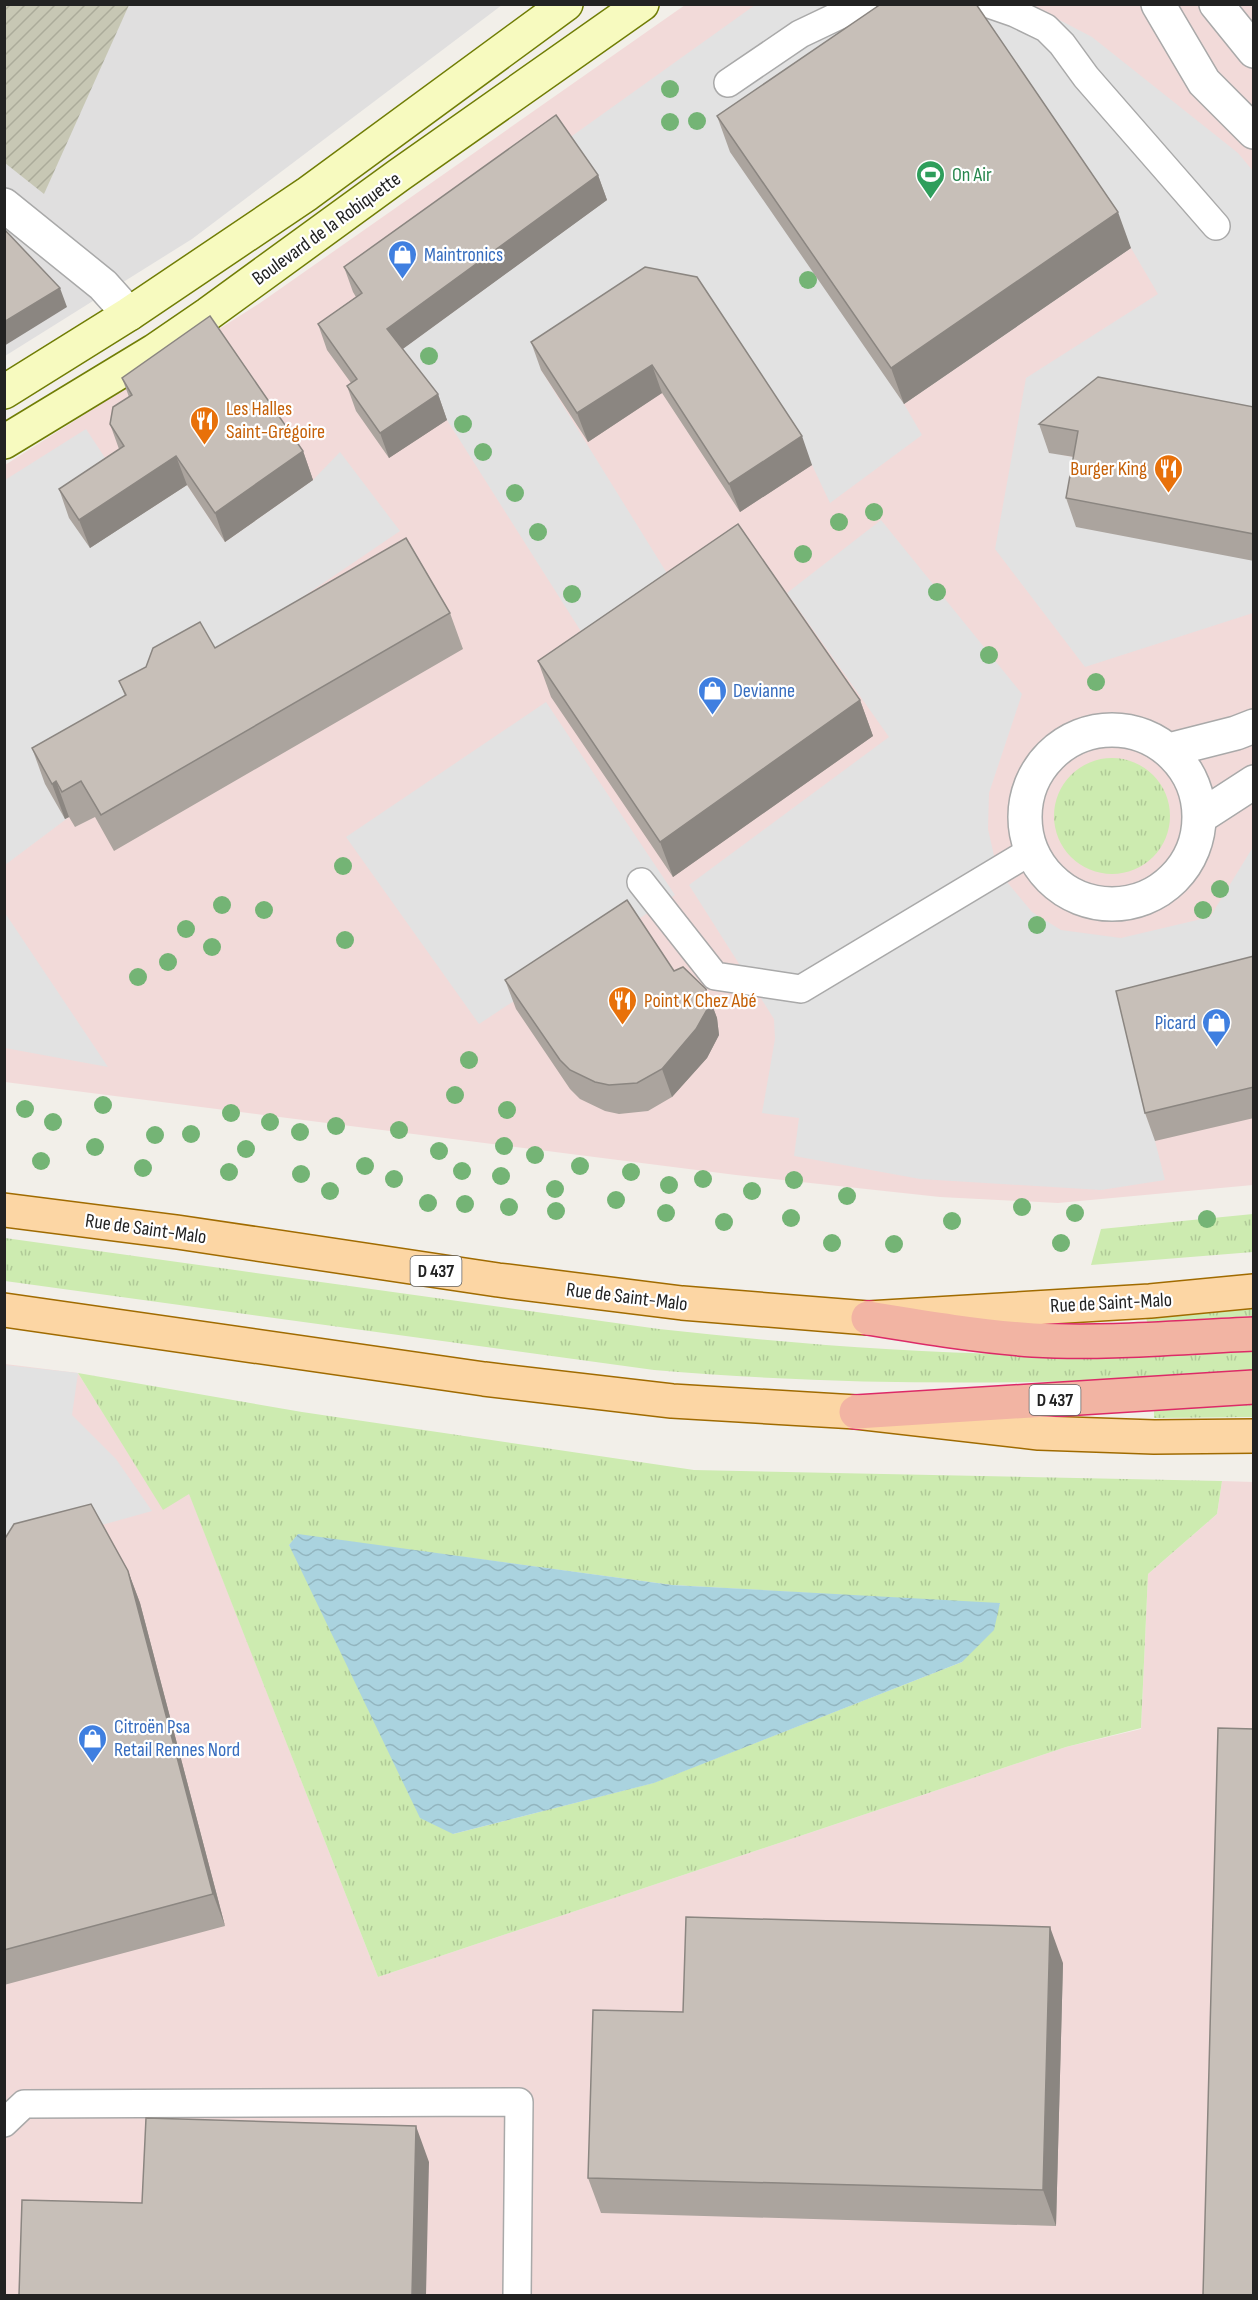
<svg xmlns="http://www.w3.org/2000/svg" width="1258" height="2300" font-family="'Sofia Sans Condensed',sans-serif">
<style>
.residential{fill:#e0dfdf}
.commercial{fill:#f2dad9}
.construction{fill:url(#construction-furrows)}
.grass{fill:url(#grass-tufts);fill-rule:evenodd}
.parking{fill:#e2e2e2}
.water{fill:url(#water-waves)}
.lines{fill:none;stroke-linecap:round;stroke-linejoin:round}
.service-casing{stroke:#a9a9a9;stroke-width:30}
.minor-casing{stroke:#a9a9a9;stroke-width:36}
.tertiary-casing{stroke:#a9a9a9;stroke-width:36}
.secondary-casing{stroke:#707d05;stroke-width:36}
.primary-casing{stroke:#a06b00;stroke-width:36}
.trunk-casing{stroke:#dc2a67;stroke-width:36}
.service{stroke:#fff;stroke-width:27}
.minor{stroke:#fff;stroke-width:33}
.tertiary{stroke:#fff;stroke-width:33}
.secondary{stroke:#f7fabf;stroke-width:33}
.primary{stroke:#fcd6a4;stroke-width:33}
.trunk{stroke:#f2b4a3;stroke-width:33}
.tree{fill:#74b475}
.wall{fill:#aba49e}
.shaded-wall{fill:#8b8681}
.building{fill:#c7bfb8;stroke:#8b8681;stroke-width:1.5}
.labels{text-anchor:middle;stroke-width:4.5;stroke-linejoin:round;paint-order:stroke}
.shield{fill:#fff;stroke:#646464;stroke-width:1.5}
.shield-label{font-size:18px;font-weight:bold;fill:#222}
.leisure-label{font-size:20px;fill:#27864d;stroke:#fff;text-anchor:start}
.street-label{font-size:20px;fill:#222;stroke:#fff}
.shop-label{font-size:20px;fill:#366cbe;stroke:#fff;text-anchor:start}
.food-label{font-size:20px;fill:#c56008;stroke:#fff;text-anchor:start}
</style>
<defs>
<pattern id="construction-furrows" width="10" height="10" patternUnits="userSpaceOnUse" patternTransform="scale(1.5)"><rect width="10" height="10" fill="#c7c7b4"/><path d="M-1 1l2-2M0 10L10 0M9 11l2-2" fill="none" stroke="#abab9a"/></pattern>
<pattern id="grass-tufts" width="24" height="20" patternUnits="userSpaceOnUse" patternTransform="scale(1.5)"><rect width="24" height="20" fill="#cdebb0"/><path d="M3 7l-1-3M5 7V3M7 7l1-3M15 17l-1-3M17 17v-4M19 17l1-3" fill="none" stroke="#b0c997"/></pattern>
<pattern id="water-waves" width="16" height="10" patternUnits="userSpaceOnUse" patternTransform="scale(1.5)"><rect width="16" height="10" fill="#aad3df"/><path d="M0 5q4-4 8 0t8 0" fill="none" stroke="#92b5bf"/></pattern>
</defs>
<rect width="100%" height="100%" fill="#f2efe9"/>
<path class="residential" d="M 5,5 L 502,5 L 192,239 L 5,356 Z"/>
<path class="commercial" d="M 685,5 L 1253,5 L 1253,1185 L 1058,1203 L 940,1197 L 736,1175 L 5,1082 L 5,465 L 260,303 Z
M 5,1364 L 78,1373 L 163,1509 L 189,1493 L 378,1977 L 1066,1747 L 1141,1729 L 1148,1574 L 1217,1514 L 1222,1481 L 1253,1482 L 1253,2295 L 5,2296 Z"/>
<path class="construction" d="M 4,5 L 129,5 L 44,194 L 5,163 Z"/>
<path class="grass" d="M1054 816a58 58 0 1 1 116 0a58 58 0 1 1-116 0Z
M 1253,1214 L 1253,1252 L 1091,1265 L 1101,1229 Z
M 5,1238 L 659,1329 C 805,1345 952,1357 1099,1354 C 1151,1354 1202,1351 1253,1349 L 1253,1374 C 1053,1385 854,1387 654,1370 L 5,1281 Z
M 1253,1305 L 1253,1316 L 1147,1322 L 1146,1317 Z
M 78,1373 L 302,1412 L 694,1470 L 1222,1481 L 1217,1514 L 1148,1574 L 1141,1728 L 1066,1747 L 378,1977 L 189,1494 L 163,1510 ZM 298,1535 L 672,1585 L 1000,1604 L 962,1662 L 653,1783 L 453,1834 L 289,1545 Z
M 1253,1403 L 1253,1417 L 1154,1418 L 1154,1410 Z"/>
<path class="parking" d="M 755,5 L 1031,5 L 1092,37 L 1238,153 L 1253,171 L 1253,433 L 1062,455 L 1089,460 L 1253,561 L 1253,613 L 1085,667 L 995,549 L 1026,378 L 1158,294 L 1131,248 L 904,404 L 922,435 L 830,503 L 812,465 L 708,306 L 541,370 L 686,604 L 601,663 L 447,420 L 397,353 L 606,200 L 565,141 Z
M 86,429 L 142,514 L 187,485 L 225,542 L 313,480 L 340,452 L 400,531 L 195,670 L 69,817 L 5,865 L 5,480 Z
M 881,520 L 1022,694 L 989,793 L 988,829 L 995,860 L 1007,882 L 1032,912 L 1061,930 L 1121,938 L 1210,917 L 1253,847 L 1253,987 L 1155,1141 L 1165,1180 L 1101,1190 L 920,1179 L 794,1156 L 799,1118 L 762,1113 L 775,1039 L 774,1019 L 689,885 L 889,737 L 787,593 Z
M 546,702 L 675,895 L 479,1024 L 346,837 Z
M 4,913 L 5,913 L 108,1067 L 5,1048 Z
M 5,1365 L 78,1373 L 72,1415 L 116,1459 L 152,1511 L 5,1552 Z"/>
<path class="water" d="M 298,1534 L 672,1585 L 1000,1603 L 994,1630 L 962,1662 L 654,1783 L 453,1834 L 420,1818 L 289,1545 Z"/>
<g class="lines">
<defs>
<path id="service" d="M 989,4 L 1015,13 L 1046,28 L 1062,44 L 1086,77 L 1216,226
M 728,83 L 800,34 L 863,4
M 641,882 L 715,976 L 801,989 L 1031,851
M 4,2123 L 24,2104 L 519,2102 L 517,2296"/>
<path id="minor" d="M 4,205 L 103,285 L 129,314
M1025 817a87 87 0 1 1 174 0a87 87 0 1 1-174 0Z
M 1169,750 L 1236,733 L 1254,726
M 1200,817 L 1254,782"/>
<path id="tertiary" d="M 1158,4 L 1204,82 L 1254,132
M 1216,4 L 1254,51"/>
<path id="secondary" d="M 4,392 L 129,314 L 307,194 L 566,4
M 4,442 L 154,351 L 208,314 L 399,175 L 642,4"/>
<path id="primary" d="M 4,1210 L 177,1232 L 498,1280 L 682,1303 L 868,1318 L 1150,1301 L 1254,1291
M 4,1310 L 484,1379 L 672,1401 L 856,1412 L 1039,1433 L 1154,1437 L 1254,1436"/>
<path id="trunk" d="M 868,1318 C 923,1327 977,1336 1033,1340 C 1106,1344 1181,1337 1254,1334
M 856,1412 L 1254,1387"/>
</defs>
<use href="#service" class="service-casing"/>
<use href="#minor" class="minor-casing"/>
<use href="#tertiary" class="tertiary-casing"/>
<use href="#secondary" class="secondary-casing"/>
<use href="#primary" class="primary-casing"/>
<use href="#trunk" class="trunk-casing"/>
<use href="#service" class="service"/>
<use href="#minor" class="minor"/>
<use href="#tertiary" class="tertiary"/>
<use href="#secondary" class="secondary"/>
<use href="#primary" class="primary"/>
<use href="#trunk" class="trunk"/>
</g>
<g class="tree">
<circle cx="670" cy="89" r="9"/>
<circle cx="697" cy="121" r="9"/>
<circle cx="670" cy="122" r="9"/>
<circle cx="808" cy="280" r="9"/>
<circle cx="429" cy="356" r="9"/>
<circle cx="463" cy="424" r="9"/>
<circle cx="483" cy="452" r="9"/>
<circle cx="515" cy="493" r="9"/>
<circle cx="874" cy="512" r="9"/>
<circle cx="839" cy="522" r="9"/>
<circle cx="538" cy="532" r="9"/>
<circle cx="803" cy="554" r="9"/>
<circle cx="937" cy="592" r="9"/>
<circle cx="572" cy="594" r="9"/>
<circle cx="989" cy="655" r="9"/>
<circle cx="1096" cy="682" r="9"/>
<circle cx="343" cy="866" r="9"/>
<circle cx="1220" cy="889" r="9"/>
<circle cx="222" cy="905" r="9"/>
<circle cx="264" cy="910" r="9"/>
<circle cx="1203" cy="910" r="9"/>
<circle cx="1037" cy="925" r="9"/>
<circle cx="186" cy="929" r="9"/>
<circle cx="345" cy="940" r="9"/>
<circle cx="212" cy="947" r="9"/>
<circle cx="168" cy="962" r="9"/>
<circle cx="138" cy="977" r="9"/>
<circle cx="469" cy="1060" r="9"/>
<circle cx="455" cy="1095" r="9"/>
<circle cx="103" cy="1105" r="9"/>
<circle cx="25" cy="1109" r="9"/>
<circle cx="507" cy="1110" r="9"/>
<circle cx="231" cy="1113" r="9"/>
<circle cx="53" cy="1122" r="9"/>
<circle cx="270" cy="1122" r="9"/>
<circle cx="336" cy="1126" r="9"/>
<circle cx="399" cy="1130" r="9"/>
<circle cx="300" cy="1132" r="9"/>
<circle cx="191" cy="1134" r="9"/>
<circle cx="155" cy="1135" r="9"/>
<circle cx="504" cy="1146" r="9"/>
<circle cx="95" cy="1147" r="9"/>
<circle cx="246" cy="1149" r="9"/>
<circle cx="439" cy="1151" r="9"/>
<circle cx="535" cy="1155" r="9"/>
<circle cx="41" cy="1161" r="9"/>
<circle cx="365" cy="1166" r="9"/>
<circle cx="580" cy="1166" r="9"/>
<circle cx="143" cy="1168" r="9"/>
<circle cx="462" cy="1171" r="9"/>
<circle cx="229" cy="1172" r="9"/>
<circle cx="631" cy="1172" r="9"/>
<circle cx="301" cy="1174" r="9"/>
<circle cx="501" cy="1176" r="9"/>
<circle cx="394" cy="1179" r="9"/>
<circle cx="703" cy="1179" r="9"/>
<circle cx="794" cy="1180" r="9"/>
<circle cx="669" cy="1185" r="9"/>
<circle cx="555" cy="1189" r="9"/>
<circle cx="330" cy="1191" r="9"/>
<circle cx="752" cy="1191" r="9"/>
<circle cx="847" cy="1196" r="9"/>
<circle cx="616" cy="1200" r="9"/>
<circle cx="428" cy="1203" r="9"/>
<circle cx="465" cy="1204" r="9"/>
<circle cx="509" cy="1207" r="9"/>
<circle cx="1022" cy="1207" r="9"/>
<circle cx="556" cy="1211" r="9"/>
<circle cx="666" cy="1213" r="9"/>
<circle cx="1075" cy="1213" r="9"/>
<circle cx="791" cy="1218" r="9"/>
<circle cx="1207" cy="1219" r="9"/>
<circle cx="952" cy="1221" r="9"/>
<circle cx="724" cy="1222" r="9"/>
<circle cx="832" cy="1243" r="9"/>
<circle cx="1061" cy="1243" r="9"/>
<circle cx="894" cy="1244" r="9"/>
</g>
<path class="wall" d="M 717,116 L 1131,248 L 904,404 L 730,152 Z
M 598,175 L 607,200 L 402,349 L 438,394 L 447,420 L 389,458 L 356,411 L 347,386 L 351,383 L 327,350 L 318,324 L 356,297 L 353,292 L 344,267 Z
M 645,267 L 812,465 L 740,512 L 662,393 L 588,442 L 541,370 L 531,342 Z
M 122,378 L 303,451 L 313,480 L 225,542 L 187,485 L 90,548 L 69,518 L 59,489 L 119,449 L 110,424 L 129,397 Z
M 1254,407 L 1254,561 L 1076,527 L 1066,498 L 1074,457 L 1049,453 L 1039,424 Z
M 450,613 L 463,649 L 114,851 L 95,817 L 75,827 L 69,817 L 65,819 L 45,784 L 32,748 L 125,696 L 119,681 L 215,648 Z
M 538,661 L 860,700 L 873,736 L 673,877 L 551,697 Z
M 1254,956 L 1254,1118 L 1155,1141 L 1145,1113 Z
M 674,971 L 706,989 L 717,1018 L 719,1035 L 707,1058 L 672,1097 L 648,1111 L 619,1114 L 605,1111 L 580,1099 L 570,1089 L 516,1009 L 505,980 Z
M 4,1540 L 128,1571 L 140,1603 L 225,1926 L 4,1985 Z
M 1063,1963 L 1056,2226 L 601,2213 L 588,2178 Z"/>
<path class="shaded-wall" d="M 598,175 L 607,200 L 396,354 L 387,329 Z
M 1118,212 L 1131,248 L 904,404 L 891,368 Z
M 60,288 L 67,307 L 4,346 L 4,322 Z
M 652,365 L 662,393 L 588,442 L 577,413 Z
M 438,394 L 447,420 L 389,458 L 380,433 Z
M 802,436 L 812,465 L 740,512 L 729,484 Z
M 303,451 L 313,480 L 225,542 L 215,513 Z
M 176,456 L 187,485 L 90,548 L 79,520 Z
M 860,700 L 873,736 L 673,877 L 660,842 Z
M 56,781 L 69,817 L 65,819 L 52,784 Z
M 706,989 L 717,1018 L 719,1035 L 707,1058 L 672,1097 L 662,1069 Z
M 128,1571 L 140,1603 L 225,1926 L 213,1894 Z
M 1050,1927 L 1063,1963 L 1056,2226 L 1043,2190 Z
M 416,2126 L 429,2162 L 426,2295 L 412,2295 Z"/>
<path class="building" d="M 881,4 L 976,4 L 1118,212 L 891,368 L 717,116 Z
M 556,115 L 598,175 L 387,329 L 438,394 L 380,433 L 347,386 L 357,379 L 318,324 L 362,293 L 344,267 Z
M 4,229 L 60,288 L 4,322 Z
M 645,267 L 697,277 L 802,436 L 729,484 L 652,365 L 577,413 L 531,342 Z
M 210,316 L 303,451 L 215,513 L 176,456 L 79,520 L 59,489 L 124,446 L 110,424 L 113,407 L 132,395 L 122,378 Z
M 1098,377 L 1254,407 L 1254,534 L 1066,498 L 1078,431 L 1039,424 Z
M 738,524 L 860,700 L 660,842 L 538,661 Z
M 406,538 L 450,613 L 101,815 L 81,781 L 62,792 L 56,781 L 52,784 L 32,748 L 126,695 L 119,681 L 146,667 L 153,648 L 200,622 L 215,648 Z
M 627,900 L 674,971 L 683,967 L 706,989 L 709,1006 L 696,1029 L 662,1069 L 637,1083 L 609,1085 L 595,1082 L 570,1070 L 560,1060 L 505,980 Z
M 1254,956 L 1254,1087 L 1145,1113 L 1116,991 Z
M 91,1504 L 128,1571 L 213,1894 L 4,1950 L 4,1540 L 14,1524 Z
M 1218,1728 L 1254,1729 L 1254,2295 L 1203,2295 Z
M 686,1917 L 1050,1927 L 1043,2190 L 588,2178 L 593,2010 L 683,2012 Z
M 146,2118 L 416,2126 L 412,2295 L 19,2295 L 22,2200 L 142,2203 Z"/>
<defs>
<symbol id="stadium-pin" viewBox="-11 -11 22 30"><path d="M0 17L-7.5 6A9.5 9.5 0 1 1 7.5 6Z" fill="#2e9e5b" stroke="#fff"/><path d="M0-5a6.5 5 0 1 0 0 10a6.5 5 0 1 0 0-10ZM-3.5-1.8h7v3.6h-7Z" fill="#fff"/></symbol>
<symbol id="shop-pin" viewBox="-11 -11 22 30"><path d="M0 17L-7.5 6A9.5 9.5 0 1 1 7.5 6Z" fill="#3f7fe0" stroke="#fff"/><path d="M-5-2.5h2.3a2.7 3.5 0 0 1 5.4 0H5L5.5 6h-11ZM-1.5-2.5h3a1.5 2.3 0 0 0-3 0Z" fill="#fff"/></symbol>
<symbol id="restaurant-pin" viewBox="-11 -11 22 30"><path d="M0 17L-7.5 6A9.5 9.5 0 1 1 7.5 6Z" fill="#e8710a" stroke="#fff"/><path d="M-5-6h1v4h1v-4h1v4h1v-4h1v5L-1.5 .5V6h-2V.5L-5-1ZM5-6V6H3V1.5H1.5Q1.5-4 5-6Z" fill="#fff"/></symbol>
</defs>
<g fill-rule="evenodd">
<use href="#stadium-pin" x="914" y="158" width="33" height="45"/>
<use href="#shop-pin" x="386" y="238" width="33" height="45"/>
<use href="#restaurant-pin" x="188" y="404" width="33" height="45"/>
<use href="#restaurant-pin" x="1152" y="452" width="33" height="45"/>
<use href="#shop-pin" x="696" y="674" width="33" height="45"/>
<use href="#restaurant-pin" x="606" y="984" width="33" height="45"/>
<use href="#shop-pin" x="1200" y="1006" width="33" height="45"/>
<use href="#shop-pin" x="76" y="1722" width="33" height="45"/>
</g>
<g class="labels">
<g class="shield">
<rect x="410.5" y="1256" width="51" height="30" rx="4.5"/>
<rect x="1029.5" y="1385" width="51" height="30" rx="4.5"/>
</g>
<g class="shield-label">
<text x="436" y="1277">D 437</text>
<text x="1055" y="1406">D 437</text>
</g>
<g class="leisure-label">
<text x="952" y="181">On Air</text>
</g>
<g class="street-label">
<text transform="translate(326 228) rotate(-36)" y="7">Boulevard de la Robiquette</text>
<text transform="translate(146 1228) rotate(8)" y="7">Rue de Saint-Malo</text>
<text transform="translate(627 1296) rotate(7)" y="7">Rue de Saint-Malo</text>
<text transform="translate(1111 1302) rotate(-3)" y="7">Rue de Saint-Malo</text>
</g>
<g class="shop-label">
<text x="424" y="261">Maintronics</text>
<text x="733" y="697">Devianne</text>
<text x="1196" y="1029" text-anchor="end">Picard</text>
<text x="114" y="1733">Citroën Psa<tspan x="114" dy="23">Retail Rennes Nord</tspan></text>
</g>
<g class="food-label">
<text x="226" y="415">Les Halles<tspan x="226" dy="23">Saint-Grégoire</tspan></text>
<text x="1147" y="475" text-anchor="end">Burger King</text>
<text x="644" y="1007">Point K Chez Abé</text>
</g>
</g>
<rect width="1258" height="2300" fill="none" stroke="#222222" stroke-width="12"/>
</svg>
